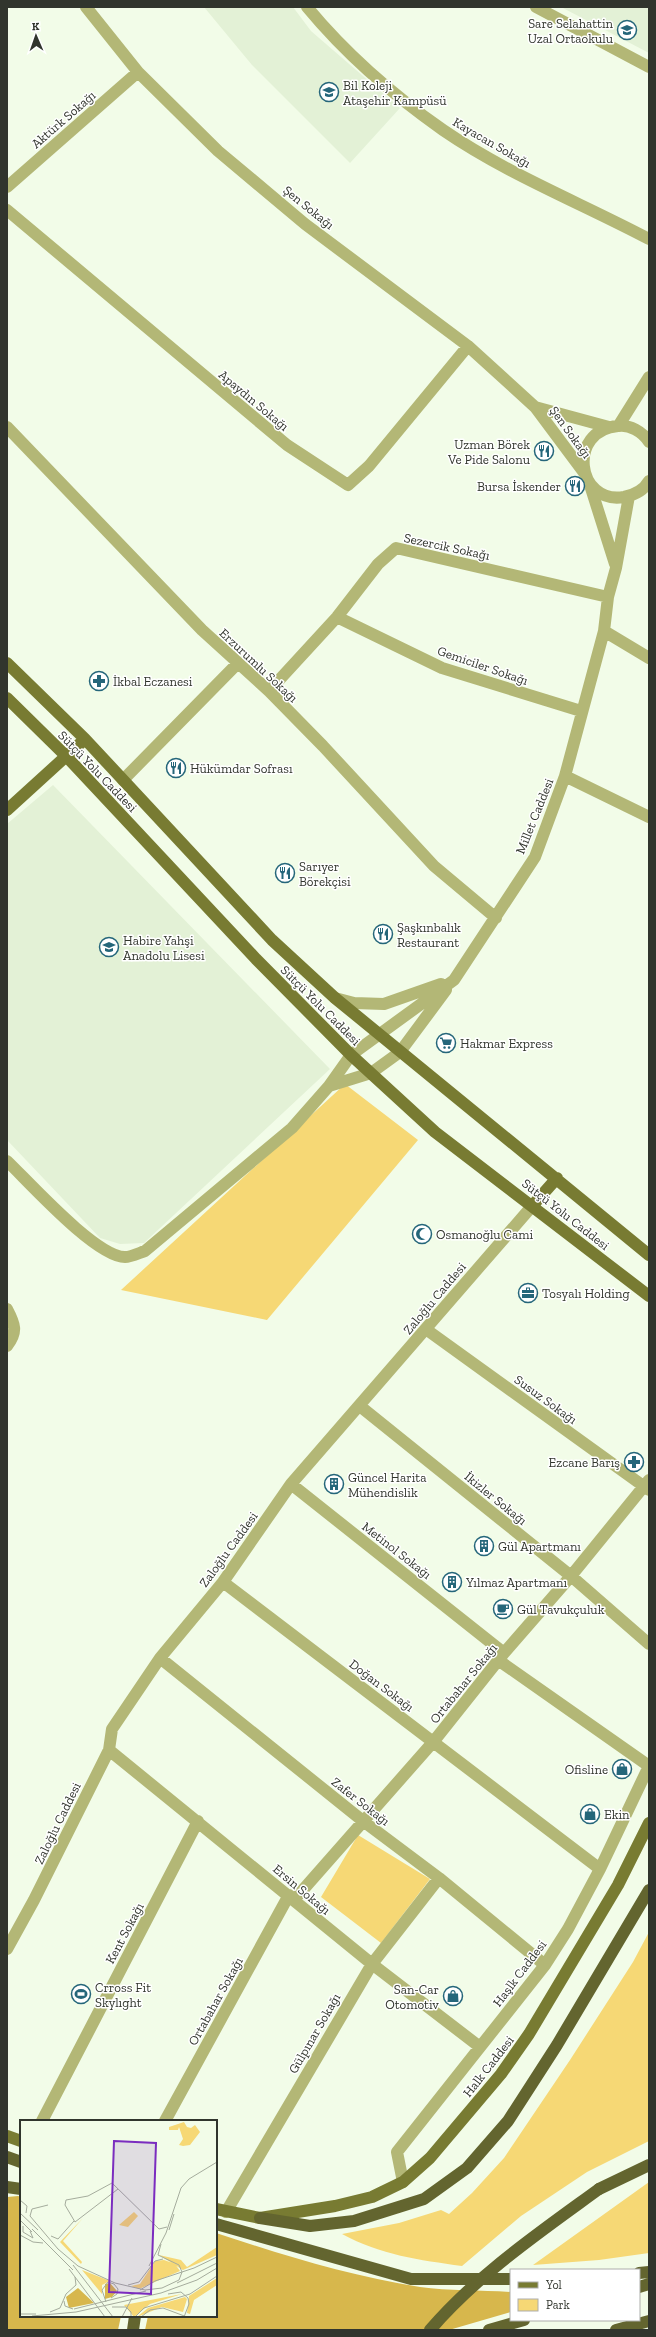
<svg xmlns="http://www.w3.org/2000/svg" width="656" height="2337" font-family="'Zilla Slab',serif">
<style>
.built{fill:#e3f1d6}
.green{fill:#f6d875}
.forest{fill:#d7b74c}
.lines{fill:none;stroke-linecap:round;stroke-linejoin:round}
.minor{stroke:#b3b776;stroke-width:12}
.major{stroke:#787b32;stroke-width:12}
.highway{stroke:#63652f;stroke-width:12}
.highway-bridge{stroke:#63652f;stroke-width:12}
.labels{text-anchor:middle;stroke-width:3;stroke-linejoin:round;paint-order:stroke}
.poi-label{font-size:13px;fill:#31352d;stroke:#fff;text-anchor:start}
.street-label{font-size:13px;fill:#31352d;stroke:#fff}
.inset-road{fill:none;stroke:#a5ac9d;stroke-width:1}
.view{fill:#7b2cbf;fill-opacity:0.15;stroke:#7b2cbf;stroke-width:2}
.inset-edge{fill:none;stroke:#31352d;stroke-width:2}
</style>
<rect width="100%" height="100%" fill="#f2fce8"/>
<path class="built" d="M 204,7 L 293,7 L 311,31 L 400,108 L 350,163 L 252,65 Z
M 561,7 L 649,7 L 649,53 Z
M 53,785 L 330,1069 L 144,1243 L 120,1244 L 100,1238 L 7,1140 L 7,824 Z"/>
<path class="green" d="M 345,1084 L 418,1140 L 267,1320 L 121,1290 Z
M 358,1835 L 430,1879 L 381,1943 L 321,1897 Z
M 649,1932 L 649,2141 L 587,2172 L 521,2216 L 462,2266 C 419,2260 381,2255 342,2234 L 399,2223 L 441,2210 L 449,2214 L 472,2193 L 504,2158 L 570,2060 L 633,1962 Z
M 649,2182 L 649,2253 L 599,2260 L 533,2265 Z"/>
<path class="forest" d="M 18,2196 L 21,2197 L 21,2316 L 121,2316 L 118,2330 L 7,2330 L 7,2197 Z
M 216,2233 C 283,2255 349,2276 420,2287 C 449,2291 481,2290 511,2292 L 511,2312 L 449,2330 L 145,2330 L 148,2316 L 216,2316 Z"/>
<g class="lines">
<path class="minor" d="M 86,7 L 138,72 L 218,151 L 305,224 L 468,346 L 535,407 L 585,474
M 307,7 C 346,54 393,95 443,130 C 507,174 581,203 649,239
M 536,7 L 649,67
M 7,187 L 138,72
M 7,210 L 287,445 L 348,485 L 369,466 L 468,346
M 535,407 L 609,427
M 619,425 L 649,377
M 7,427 L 202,630 L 269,691 L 323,746 L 434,866 L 496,918
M 649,442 C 643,432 629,424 618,426 C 567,430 576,505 624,497 C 634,495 644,490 649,481
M 590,485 L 615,564
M 337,617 L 442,668 L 581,711
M 604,631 L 649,658
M 269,691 L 337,617 L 378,564 L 396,548 L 608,597
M 565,776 L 649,817
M 123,780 L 238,663
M 335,998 L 354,1003 L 384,1004 L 441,984
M 329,1086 L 371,1073 L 400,1052 L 446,990
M 7,1161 C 29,1182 96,1257 125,1257 C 131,1257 139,1253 145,1251 L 292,1128 L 329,1086 L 351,1055 L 454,980 L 535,857 L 565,776 L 604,631 L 608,597 L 616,568 L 629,496
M 7,1309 C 15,1324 18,1332 7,1346
M 427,1330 L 649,1490
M 361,1407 L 571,1576 L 649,1644
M 291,1484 L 504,1653
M 223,1582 L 600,1869
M 160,1658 L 363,1821 L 439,1878 L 545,1965
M 498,1660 L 649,1766
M 109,1750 L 372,1964 L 480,2047
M 294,1900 L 434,1741 L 504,1653 L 571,1576 L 649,1480
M 7,1949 L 34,1900 L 109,1750 L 112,1729 L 160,1658 L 223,1582 L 291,1484 L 533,1205
M 42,2121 L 198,1821
M 165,2121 L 289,1895
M 403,2182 L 397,2152 L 545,1965 L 568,1929 L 600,1869 L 649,1766
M 226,2212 L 372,1964 L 439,1878"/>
<path class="major" d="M 7,663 L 85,739 L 272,940 L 335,998 L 649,1255
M 7,698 L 67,757 L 256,959 L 351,1055 L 435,1132 L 649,1296
M 7,810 L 85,739
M 533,1205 L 557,1178
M 7,2136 L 21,2141
M 216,2209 L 260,2218 L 335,2206 L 372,2197 L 403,2182 L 430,2158 L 501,2074 L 529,2034 L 618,1885 L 649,1823"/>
<path class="highway" d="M 7,2157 L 21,2162
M 7,2187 L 21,2189
M 599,2189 L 649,2165
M 260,2218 L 310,2226 L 354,2221 L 424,2199 L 467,2168 L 508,2121 L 557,2045 L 649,1890
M 216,2224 L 411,2279 L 511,2279
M 639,2273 L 649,2272
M 639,2287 L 649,2284
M 133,2330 L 135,2316
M 489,2330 L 524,2320
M 616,2330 L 649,2321"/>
<path class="highway-bridge" d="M 430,2330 C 477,2275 540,2232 599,2189"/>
</g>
<defs>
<symbol id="school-ring" viewBox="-11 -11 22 22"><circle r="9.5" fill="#fff" stroke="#25667a" stroke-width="1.5"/><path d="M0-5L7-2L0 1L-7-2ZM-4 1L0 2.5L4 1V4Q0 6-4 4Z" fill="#25667a"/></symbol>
<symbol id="restaurant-ring" viewBox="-11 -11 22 22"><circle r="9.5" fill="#fff" stroke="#25667a" stroke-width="1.5"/><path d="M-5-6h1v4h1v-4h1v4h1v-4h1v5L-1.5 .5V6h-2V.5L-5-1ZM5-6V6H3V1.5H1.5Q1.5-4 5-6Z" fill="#25667a"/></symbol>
<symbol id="pharmacy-ring" viewBox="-11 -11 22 22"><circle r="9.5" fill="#fff" stroke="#25667a" stroke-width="1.5"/><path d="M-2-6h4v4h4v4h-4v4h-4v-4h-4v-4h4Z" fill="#25667a"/></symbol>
<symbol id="supermarket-ring" viewBox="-11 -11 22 22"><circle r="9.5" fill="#fff" stroke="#25667a" stroke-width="1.5"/><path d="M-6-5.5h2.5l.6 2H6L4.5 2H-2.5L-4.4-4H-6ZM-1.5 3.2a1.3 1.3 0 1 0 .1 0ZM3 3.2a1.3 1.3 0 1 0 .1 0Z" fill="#25667a"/></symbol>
<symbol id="mosque-ring" viewBox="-11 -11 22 22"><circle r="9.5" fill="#fff" stroke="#25667a" stroke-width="1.5"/><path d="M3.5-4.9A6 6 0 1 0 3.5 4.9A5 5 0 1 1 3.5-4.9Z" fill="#25667a"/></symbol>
<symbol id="office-ring" viewBox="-11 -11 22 22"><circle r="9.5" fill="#fff" stroke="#25667a" stroke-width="1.5"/><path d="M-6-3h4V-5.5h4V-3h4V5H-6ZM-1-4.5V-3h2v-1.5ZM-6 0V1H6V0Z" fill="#25667a"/></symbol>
<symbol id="building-ring" viewBox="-11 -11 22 22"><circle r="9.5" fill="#fff" stroke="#25667a" stroke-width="1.5"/><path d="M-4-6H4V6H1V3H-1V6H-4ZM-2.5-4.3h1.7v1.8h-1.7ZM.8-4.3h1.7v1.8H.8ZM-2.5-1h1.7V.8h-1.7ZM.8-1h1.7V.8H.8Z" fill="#25667a"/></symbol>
<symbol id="cafe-ring" viewBox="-11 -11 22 22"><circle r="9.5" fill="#fff" stroke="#25667a" stroke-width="1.5"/><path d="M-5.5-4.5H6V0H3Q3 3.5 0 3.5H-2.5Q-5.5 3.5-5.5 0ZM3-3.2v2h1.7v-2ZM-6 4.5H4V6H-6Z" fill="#25667a"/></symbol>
<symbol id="shop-ring" viewBox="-11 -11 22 22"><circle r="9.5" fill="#fff" stroke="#25667a" stroke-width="1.5"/><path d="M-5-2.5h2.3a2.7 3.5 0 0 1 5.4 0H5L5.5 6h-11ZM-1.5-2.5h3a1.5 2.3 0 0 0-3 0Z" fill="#25667a"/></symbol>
<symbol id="stadium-ring" viewBox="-11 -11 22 22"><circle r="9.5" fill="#fff" stroke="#25667a" stroke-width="1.5"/><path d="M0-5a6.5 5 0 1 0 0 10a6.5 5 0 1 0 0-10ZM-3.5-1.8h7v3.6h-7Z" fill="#25667a"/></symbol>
</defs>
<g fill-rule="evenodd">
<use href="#school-ring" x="616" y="19" width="22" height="22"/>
<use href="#school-ring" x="318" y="81" width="22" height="22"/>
<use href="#restaurant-ring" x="533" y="440" width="22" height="22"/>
<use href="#restaurant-ring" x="564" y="475" width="22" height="22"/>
<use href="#pharmacy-ring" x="88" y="670" width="22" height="22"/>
<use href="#restaurant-ring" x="165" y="757" width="22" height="22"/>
<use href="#restaurant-ring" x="274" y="862" width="22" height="22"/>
<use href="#restaurant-ring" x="372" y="923" width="22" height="22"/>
<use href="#school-ring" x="98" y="936" width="22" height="22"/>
<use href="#supermarket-ring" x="435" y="1032" width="22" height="22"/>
<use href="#mosque-ring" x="411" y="1223" width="22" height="22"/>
<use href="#office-ring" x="517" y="1282" width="22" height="22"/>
<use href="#pharmacy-ring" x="623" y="1451" width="22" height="22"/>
<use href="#building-ring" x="323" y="1473" width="22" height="22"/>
<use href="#building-ring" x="473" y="1535" width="22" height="22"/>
<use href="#building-ring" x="441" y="1571" width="22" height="22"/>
<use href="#cafe-ring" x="492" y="1598" width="22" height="22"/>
<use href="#shop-ring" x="611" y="1758" width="22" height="22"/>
<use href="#shop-ring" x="579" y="1803" width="22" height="22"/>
<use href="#stadium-ring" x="70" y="1983" width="22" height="22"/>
<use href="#shop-ring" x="442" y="1985" width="22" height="22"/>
</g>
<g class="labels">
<g class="poi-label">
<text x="613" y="28" text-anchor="end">Sare Selahattin<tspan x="613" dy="15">Uzal Ortaokulu</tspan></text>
<text x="343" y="90">Bil Koleji<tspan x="343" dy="15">Ataşehir Kampüsü</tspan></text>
<text x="530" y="449" text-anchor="end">Uzman Börek<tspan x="530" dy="15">Ve Pide Salonu</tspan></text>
<text x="561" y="491" text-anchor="end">Bursa İskender</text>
<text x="113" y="686">İkbal Eczanesi</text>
<text x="190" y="773">Hükümdar Sofrası</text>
<text x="299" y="871">Sarıyer<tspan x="299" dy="15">Börekçisi</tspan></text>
<text x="397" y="932">Şaşkınbalık<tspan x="397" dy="15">Restaurant</tspan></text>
<text x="123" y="945">Habire Yahşi<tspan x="123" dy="15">Anadolu Lisesi</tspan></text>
<text x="460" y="1048">Hakmar Express</text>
<text x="436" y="1239">Osmanoğlu Cami</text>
<text x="542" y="1298">Tosyalı Holding</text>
<text x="620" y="1467" text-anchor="end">Ezcane Barış</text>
<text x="348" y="1482">Güncel Harita<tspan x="348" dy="15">Mühendislik</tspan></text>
<text x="498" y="1551">Gül Apartmanı</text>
<text x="466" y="1587">Yılmaz Apartmanı</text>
<text x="517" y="1614">Gül Tavukçuluk</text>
<text x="608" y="1774" text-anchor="end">Ofisline</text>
<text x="604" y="1819">Ekin</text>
<text x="95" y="1992">Crross Fit<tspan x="95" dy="15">Skylıght</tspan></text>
<text x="439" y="1994" text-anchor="end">San-Car<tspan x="439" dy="15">Otomotiv</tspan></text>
</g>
<g class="street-label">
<text transform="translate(63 119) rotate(-41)" y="5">Aktürk Sokağı</text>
<text transform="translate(492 142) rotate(30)" y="5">Kayacan Sokağı</text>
<text transform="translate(309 207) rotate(39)" y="5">Şen Sokağı</text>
<text transform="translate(254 400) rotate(40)" y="5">Apaydın Sokağı</text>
<text transform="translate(571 432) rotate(54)" y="5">Şen Sokağı</text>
<text transform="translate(447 546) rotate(12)" y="5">Sezercik Sokağı</text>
<text transform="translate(259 665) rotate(43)" y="5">Erzurumlu Sokağı</text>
<text transform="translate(483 665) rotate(19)" y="5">Gemiciler Sokağı</text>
<text transform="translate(98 771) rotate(46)" y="5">Sütçü Yolu Caddesi</text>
<text transform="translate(534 816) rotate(-68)" y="5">Millet Caddesi</text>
<text transform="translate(321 1005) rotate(45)" y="5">Sütçü Yolu Caddesi</text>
<text transform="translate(566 1214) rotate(38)" y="5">Sütçü Yolu Caddesi</text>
<text transform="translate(434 1298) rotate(-50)" y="5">Zaloğlu Caddesi</text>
<text transform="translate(546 1399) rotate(36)" y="5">Susuz Sokağı</text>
<text transform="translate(496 1498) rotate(39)" y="5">İkizler Sokağı</text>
<text transform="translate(228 1549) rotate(-54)" y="5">Zaloğlu Caddesi</text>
<text transform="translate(397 1550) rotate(38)" y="5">Metinol Sokağı</text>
<text transform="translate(463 1683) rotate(-51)" y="5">Ortabahar Sokağı</text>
<text transform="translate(382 1685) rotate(37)" y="5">Doğan Sokağı</text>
<text transform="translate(361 1801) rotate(38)" y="5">Zafer Sokağı</text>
<text transform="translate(57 1823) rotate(-64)" y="5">Zaloğlu Caddesi</text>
<text transform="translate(302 1889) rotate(40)" y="5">Ersin Sokağı</text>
<text transform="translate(124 1933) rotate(-62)" y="5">Kent Sokağı</text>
<text transform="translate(519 1973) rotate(-53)" y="5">Haşlk Caddesi</text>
<text transform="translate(215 2001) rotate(-61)" y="5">Ortabahar Sokağı</text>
<text transform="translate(314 2033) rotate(-60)" y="5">Gülpınar Sokağı</text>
<text transform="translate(488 2066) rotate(-52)" y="5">Halk Caddesi</text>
</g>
</g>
<g transform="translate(20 2120)">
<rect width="197" height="197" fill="#f2fce8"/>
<path d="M 164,2 L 167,7 L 171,8 L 175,5 L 180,12 L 170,25 L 163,26 L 159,25 L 163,19 L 159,7 L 158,10 L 149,10 L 149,7 ZM 114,92 L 118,96 L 108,107 L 99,105 ZM 63,98 L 43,121 L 62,142 L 61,144 L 40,122 ZM 197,127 L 197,135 L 163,150 L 139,135 L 161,140 L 167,147 ZM 144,140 L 155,144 L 160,151 L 119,169 L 111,166 L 120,164 L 135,141 ZM 62,150 L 90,161 L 82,165 L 82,174 ZM 197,158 L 197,165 L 174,180 L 170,194 L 167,193 L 169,176 ZM 162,174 L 130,184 L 114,197 L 104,185 ZM 165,177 L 167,179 L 163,192 L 142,187 L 117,197 L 128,188 Z" fill="#f6d875"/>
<path d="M 90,163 L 97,171 L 92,177 L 85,179 L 85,164 ZM 58,168 L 74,183 L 49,188 L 46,177 Z" fill="#d7b74c"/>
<path class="inset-road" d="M 98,69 L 55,102 L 45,85 L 46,80 L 68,76 L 92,63 L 139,109 L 147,107M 0,80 L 7,86 L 6,93M 28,85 L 12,89 L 10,96 L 38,129 L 58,146 L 95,163 L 125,170 L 142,168 L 159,160 L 162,152 L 159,145 L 138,135 L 141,124M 0,93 L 18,110M 0,100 L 12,112M 3,106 L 3,112 L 13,118 L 10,111M 12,109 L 53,150M 149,110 L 154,94M 0,115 L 13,122 L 23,123M 31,116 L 38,119 L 54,101M 53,145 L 93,197M 129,146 L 146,113 L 161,68 L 169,59 L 197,42M 49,149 L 85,197M 157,163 L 197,143M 108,165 L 119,162 L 135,141 L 143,139M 120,170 L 135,161 L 174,148 L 197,137M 148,174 L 161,172 L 168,178 L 169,184 L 164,197M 44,181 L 45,186 L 53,189M 86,182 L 82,170 L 88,162 L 94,164 L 98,169 L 97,174 L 91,178M 92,187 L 106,187 L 111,192 L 111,197M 54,189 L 126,171M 30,192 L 40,188 L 46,174 L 56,165 L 55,157M 0,194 L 16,194M 12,196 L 56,192 L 141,173 L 177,160 L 197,148M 102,197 L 112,178M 115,197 L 124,188 L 170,174 L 197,156M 121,197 L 130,190 L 143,188 L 167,197"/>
<path class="view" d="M 94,21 L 136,23 L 131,174 L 89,172 Z"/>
<rect width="197" height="197" class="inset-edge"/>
</g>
<rect width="656" height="2337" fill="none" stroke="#31352d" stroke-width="16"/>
<rect x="510" y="2269" width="130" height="52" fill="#ffffff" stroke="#adaeab"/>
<rect x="518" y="2282" width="20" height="6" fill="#787b32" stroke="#adaeab"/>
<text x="546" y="2289" font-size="12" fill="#31352d">Yol</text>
<rect x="518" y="2299" width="20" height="12" fill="#f6d875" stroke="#adaeab"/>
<text x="546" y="2309" font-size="12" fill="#31352d">Park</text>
<g transform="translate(36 36) rotate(358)" stroke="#ffffff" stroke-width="3" paint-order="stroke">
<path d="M0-3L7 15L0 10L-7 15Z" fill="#31352d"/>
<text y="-6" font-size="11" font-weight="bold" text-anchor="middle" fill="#31352d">K</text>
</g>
</svg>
